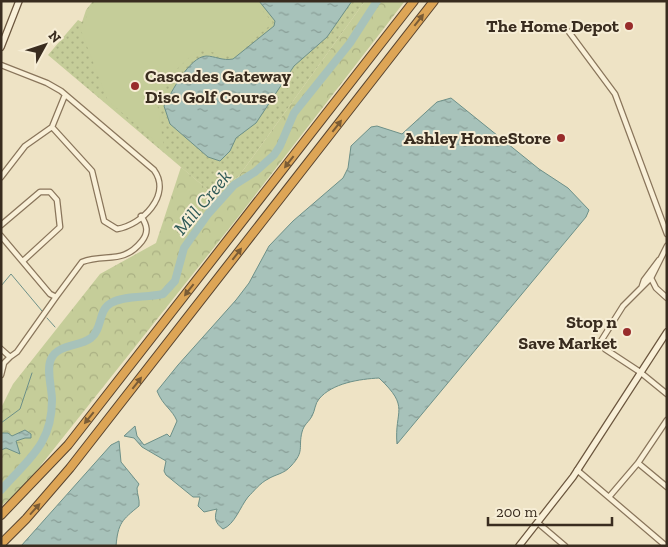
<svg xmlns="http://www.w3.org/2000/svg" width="668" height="547" font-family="'Zilla Slab',serif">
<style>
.green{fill:url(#green-dots)}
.forest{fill:url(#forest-crowns)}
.pitch{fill:#c5cd99}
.water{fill:url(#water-ripples);stroke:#6d9088}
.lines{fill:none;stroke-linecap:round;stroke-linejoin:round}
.stream{stroke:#6d9088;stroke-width:1}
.river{stroke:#a7c2ba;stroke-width:8}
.minor-casing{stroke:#89755b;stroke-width:7}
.secondary-casing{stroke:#6b563e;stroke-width:8}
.motorway-casing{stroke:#57432f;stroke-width:10}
.minor{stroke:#f9f0d8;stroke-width:4.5}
.secondary{stroke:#f9f0d8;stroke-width:5.5}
.motorway{stroke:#dda556;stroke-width:8}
.oneway{fill:#7b5c35}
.poi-dot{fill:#982c2b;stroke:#f6edd5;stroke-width:2}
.labels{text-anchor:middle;stroke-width:4;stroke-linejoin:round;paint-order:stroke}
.poi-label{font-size:18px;font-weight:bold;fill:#392c1f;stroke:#f6edd5;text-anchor:end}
.water-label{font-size:19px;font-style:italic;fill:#2e5957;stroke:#f6edd5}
</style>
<defs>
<pattern id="green-dots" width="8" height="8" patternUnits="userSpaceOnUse" patternTransform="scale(1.25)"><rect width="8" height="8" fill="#c5cd99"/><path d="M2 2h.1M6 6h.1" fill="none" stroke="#aab083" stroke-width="1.8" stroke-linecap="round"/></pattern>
<pattern id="forest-crowns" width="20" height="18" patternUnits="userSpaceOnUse" patternTransform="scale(1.25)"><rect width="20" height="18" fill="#c5cd99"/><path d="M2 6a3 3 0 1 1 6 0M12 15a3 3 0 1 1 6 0" fill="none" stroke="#aab083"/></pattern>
<pattern id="water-ripples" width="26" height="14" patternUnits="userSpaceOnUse" patternTransform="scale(1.25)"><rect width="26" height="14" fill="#a7c2ba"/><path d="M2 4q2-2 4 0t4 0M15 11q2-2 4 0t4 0" fill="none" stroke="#899e97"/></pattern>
</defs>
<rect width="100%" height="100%" fill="#eee3c5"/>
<path class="green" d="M 93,1 L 365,1 L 239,176 L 214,195 L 48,55 L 78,20 L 82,22 L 86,10 Z"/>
<path class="forest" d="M 365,1 L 405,1 L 239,216 L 22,489 L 1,506 L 1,408 L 13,384 L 100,274 L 156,243 L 181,167 L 214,195 L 239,176 Z"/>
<path class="pitch" d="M 96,1 L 254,1 L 273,23 L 231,57 L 204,50 L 192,55 L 177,69 L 157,102 L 164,148 L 108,101 L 80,28 Z"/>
<path class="water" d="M 259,1 L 352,1 L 327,37 L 294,66 L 256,123 L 236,138 L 230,151 L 220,161 L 208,157 L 170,124 L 164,106 C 171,93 189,57 206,56 C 215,56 222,61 233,59 L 274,26 L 275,21 Z
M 451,98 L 539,169 L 568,188 L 589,210 L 586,217 L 397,444 C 394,410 411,408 379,378 C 360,379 332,383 319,399 C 315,403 315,411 312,416 C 309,422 304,424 302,432 C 298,448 305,451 291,466 C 284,474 276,474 268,479 C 260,483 254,491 248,497 C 240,507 235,524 223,529 C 215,523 214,518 217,509 L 204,512 L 198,506 L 200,497 L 193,497 L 166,475 L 164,471 L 166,461 L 142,447 L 134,438 L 124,436 L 135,426 L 137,436 L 144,445 L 167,434 L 170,437 L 177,421 C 172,409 163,406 157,391 L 178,365 L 236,300 L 249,283 L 269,246 L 293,221 L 343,178 L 348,168 L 351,146 L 371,127 L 377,126 L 402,134 L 437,102 Z
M 25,430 L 31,434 L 31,438 L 25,438 L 16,441 L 20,454 L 6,448 L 1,450 L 1,433 L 8,433 L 12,436 Z
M 119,441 L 121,462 L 139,484 L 137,488 C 137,495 140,499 139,506 C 122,520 118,523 116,546 L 21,546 L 111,445 Z"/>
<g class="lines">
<path class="stream" d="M 1,286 L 11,274 L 42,311
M 47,318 L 55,327
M 1,423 L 20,409 L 32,373"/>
<path class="river" d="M 1,490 C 28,459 52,445 52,400 C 52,388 46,370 51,359 C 58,344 79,347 91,338 C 103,328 98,310 111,303 C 125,295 147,298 163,294 L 175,281 L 184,248 L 208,214 L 234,185 L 255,172 L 274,155 L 280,146 L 294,113 L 350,43 L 377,1"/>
<defs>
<path id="minor" d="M 569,32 L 615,94 L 667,234
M 1,65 L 47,83 L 61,91 L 154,170 C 172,195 142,225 117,229 L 104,221 L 92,171 L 52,127 L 65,95
M 1,177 L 25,146 L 52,127
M 1,225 L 40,192 L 50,192 L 57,200 L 60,227 L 23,261
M 1,236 L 50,294 L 56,297 L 82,262 C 106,253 123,265 142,241 C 149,232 147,225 141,216
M 667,246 L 651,278 L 623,306 L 601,341 L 605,349 L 640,372 L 667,394
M 651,278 L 656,288 L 667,298
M 642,286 L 644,280 L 659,260
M 1,349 L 10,357 L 17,352 L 56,297
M 1,375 L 4,363 L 10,357
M 638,463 L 667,487
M 577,470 L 666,546
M 609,497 L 638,463 L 667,420
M 538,523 L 565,546"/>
<path id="secondary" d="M 1,47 L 19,1
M 519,546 L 573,477 L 667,332"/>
<path id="motorway" d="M 1,515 L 68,445 L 414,1
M 1,544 L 26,519 L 70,468 L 434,1"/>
</defs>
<use href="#minor" class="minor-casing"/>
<use href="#secondary" class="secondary-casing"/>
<use href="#motorway" class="motorway-casing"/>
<use href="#minor" class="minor"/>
<use href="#secondary" class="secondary"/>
<use href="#motorway" class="motorway"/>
</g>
<defs><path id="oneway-solid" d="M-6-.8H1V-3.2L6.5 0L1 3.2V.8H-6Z" transform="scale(1.25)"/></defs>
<g class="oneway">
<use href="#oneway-solid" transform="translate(419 20) rotate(-52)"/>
<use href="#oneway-solid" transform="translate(337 126) rotate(-52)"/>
<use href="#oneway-solid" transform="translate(289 162) rotate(128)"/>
<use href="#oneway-solid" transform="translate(237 254) rotate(-52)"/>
<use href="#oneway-solid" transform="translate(189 290) rotate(128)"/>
<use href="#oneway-solid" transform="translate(137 383) rotate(-52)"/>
<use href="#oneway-solid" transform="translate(89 418) rotate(129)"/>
<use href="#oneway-solid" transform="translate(35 509) rotate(-48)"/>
</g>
<g class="poi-dot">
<circle cx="629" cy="26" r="5"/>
<circle cx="135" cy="86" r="5"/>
<circle cx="561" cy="138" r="5"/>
<circle cx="627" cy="332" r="5"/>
</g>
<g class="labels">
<g class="poi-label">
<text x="619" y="32">The Home Depot</text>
<text x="145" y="82" text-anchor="start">Cascades Gateway<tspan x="145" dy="21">Disc Golf Course</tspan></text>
<text x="551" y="144">Ashley HomeStore</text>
<text x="617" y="328">Stop n<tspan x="617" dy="21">Save Market</tspan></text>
</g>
<g class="water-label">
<text transform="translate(202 202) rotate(-50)" y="7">Mill Creek</text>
</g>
</g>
<rect width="668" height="547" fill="none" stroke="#392c1f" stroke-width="5"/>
<g transform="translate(45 45) rotate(50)" stroke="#f6edd5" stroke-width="4" paint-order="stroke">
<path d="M0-4L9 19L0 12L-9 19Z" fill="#392c1f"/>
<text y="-8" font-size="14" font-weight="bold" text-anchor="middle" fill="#392c1f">N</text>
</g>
<path d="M488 517v8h124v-8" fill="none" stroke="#392c1f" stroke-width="2.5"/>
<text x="496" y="517" font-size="15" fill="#392c1f" stroke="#f6edd5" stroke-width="4" paint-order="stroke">200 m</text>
</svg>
